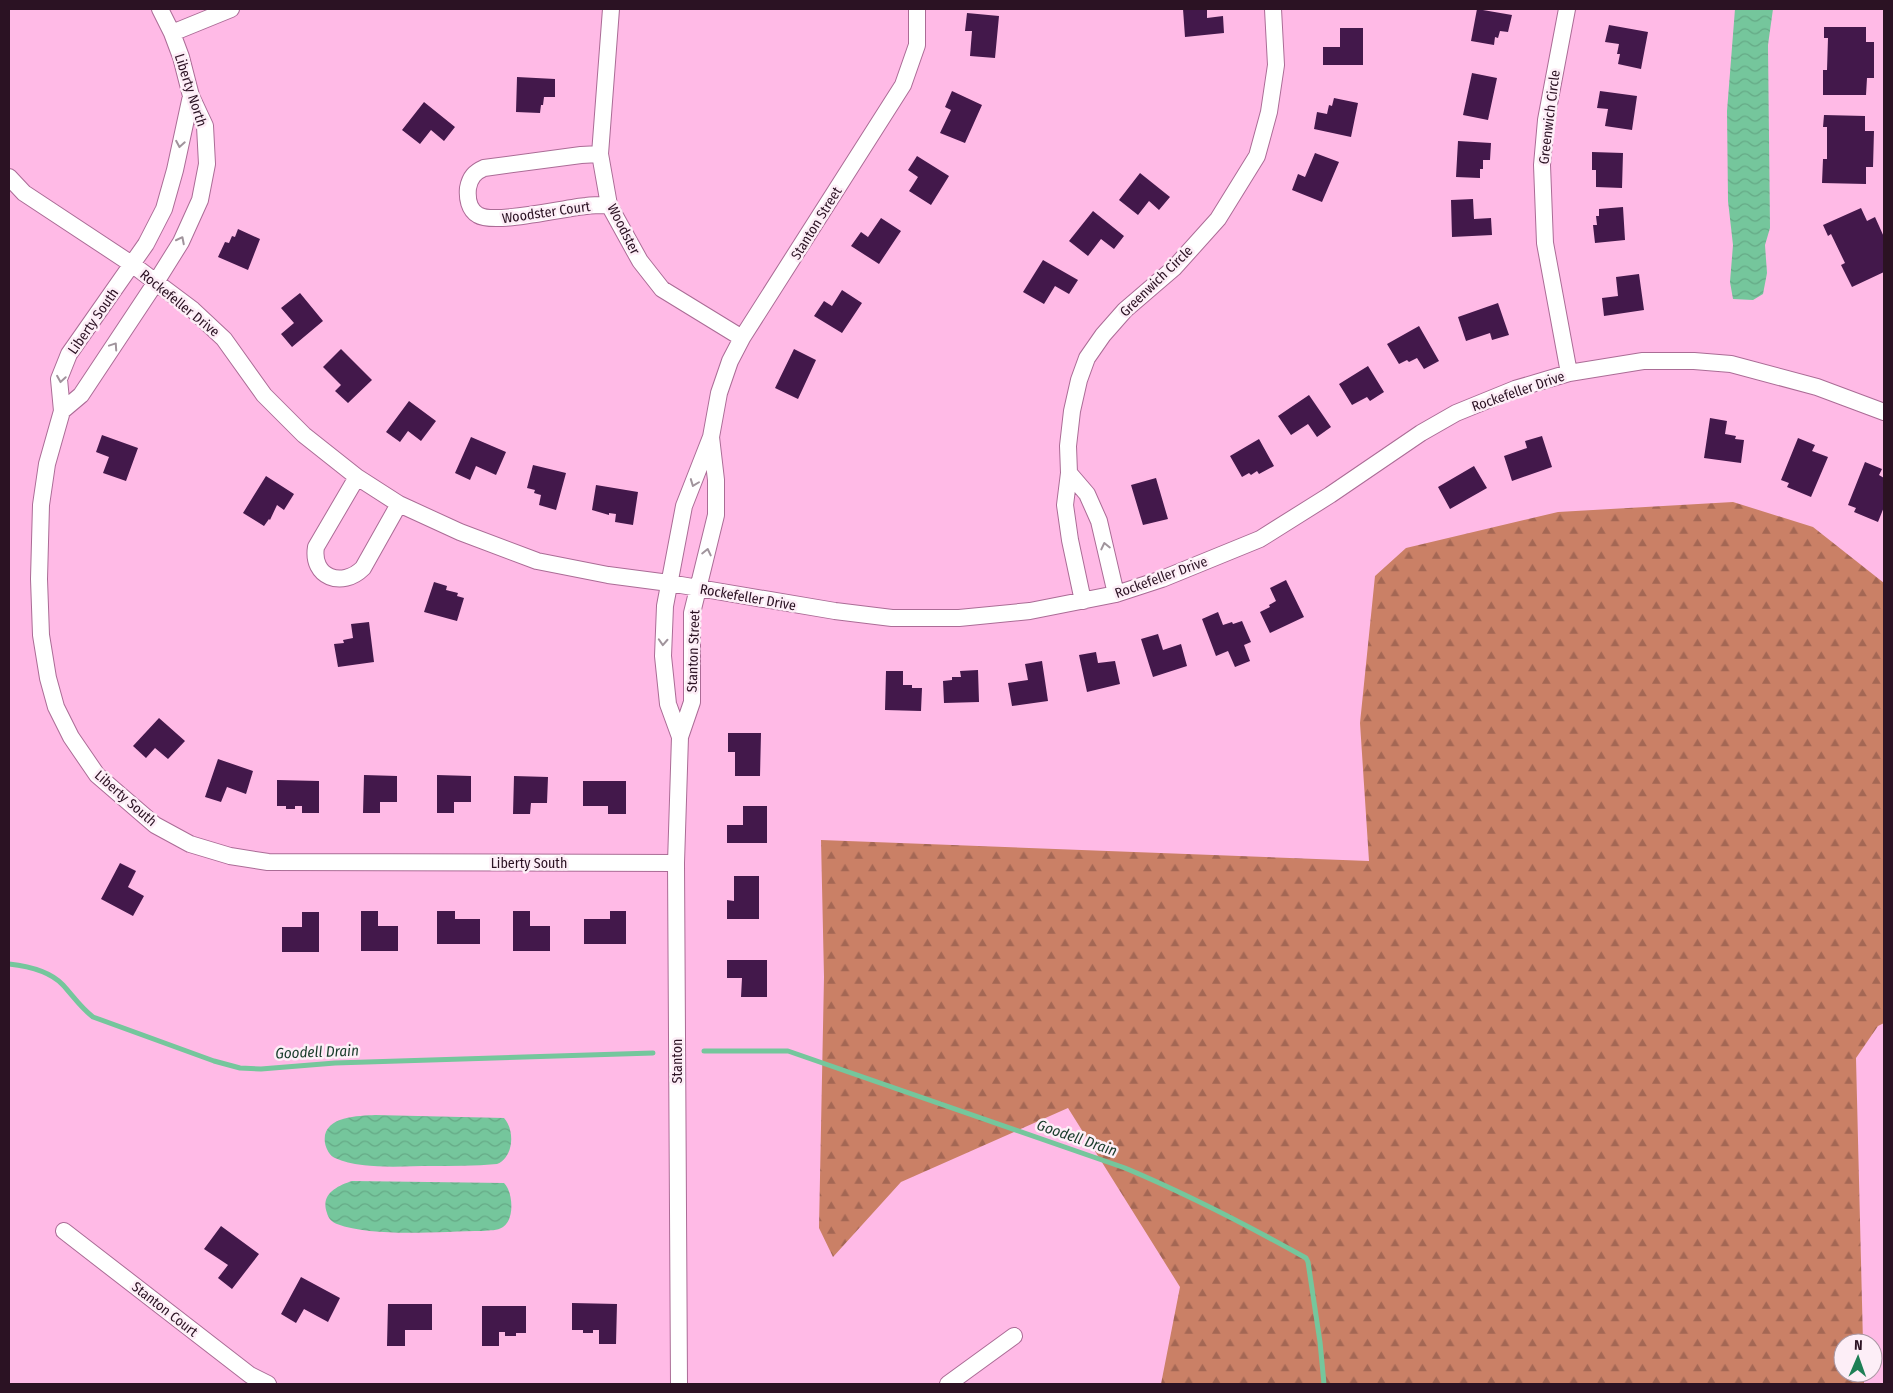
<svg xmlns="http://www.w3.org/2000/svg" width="1893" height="1393" font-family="'Fira Sans Condensed',sans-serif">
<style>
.forest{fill:url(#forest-firs)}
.water{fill:url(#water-waves)}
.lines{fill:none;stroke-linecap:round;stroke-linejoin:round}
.stream{stroke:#75c69c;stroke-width:5}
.building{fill:#43184b}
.minor-casing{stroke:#ab6c96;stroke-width:18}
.minor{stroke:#fff;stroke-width:16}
.oneway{stroke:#a0949c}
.labels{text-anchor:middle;stroke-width:5;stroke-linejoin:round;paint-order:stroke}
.street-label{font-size:14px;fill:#2b1223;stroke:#fdeef7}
.water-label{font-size:15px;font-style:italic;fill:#163a29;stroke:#fdeef7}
</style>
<defs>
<pattern id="forest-firs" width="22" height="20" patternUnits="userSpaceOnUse" patternTransform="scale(1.25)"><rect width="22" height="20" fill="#ca8066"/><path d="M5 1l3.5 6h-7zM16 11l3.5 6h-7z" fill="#a46754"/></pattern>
<pattern id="water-waves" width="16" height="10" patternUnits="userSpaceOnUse" patternTransform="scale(1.25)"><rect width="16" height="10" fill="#75c69c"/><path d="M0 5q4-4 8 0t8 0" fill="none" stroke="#65a986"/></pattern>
</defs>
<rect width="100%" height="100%" fill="#ffbae6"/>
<path class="forest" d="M 1733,502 L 1813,527 L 1884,583 L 1884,1023 L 1878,1026 L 1856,1058 L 1863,1343 L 1843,1343 L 1843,1373 L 1864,1373 L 1864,1384 L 1161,1384 L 1180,1287 L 1068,1108 L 901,1182 L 833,1257 L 819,1228 L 824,977 L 821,840 L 1369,861 L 1360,723 L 1375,576 L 1406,548 L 1558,512 Z"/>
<path class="water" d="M 1735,9 L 1773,9 L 1768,45 L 1770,228 L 1765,245 L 1767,273 L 1763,294 L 1753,300 L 1733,299 L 1730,282 L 1733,245 L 1728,201 L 1727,111 Z
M 375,1115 L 504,1118 C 515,1130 514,1157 497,1164 C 475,1166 453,1166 431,1166 C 403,1166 362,1170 335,1158 C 330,1156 326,1149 325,1143 C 321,1116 358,1116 375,1115 Z
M 352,1181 L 504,1183 C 513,1192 515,1219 503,1227 C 497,1231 490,1230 483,1231 C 442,1231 374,1238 337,1224 C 332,1222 328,1218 327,1213 C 320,1194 337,1186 352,1181 Z"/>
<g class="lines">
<path class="stream" d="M 9,964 C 27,966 50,971 63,985 C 73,996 81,1008 93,1017 L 214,1061 L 240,1068 L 261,1069 L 335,1063 L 653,1053
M 704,1051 L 788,1051 L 1125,1168 C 1187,1194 1247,1225 1306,1258 L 1308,1262 L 1320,1342 L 1324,1384"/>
</g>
<path class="building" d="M 1183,9 L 1207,9 L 1207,18 L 1223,16 L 1224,33 L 1185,37 Z
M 1477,9 L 1512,15 L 1508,32 L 1500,31 L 1498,38 L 1495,37 L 1494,45 L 1471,41 Z
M 967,13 L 999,16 L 995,58 L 970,56 L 972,31 L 965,31 Z
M 1609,25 L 1648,32 L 1641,69 L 1618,64 L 1620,54 L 1617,54 L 1619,44 L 1605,42 Z
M 1824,27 L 1866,27 L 1866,42 L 1874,42 L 1874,78 L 1867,78 L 1866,95 L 1823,95 L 1823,70 L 1827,70 L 1828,38 L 1824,38 Z
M 1340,28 L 1363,28 L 1363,65 L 1323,65 L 1323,47 L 1340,47 Z
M 1472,73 L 1497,78 L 1488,120 L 1463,115 Z
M 517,77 L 555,79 L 555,97 L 544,97 L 543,105 L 541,105 L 540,113 L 516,112 Z
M 952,91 L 982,105 L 965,143 L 940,133 L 951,110 L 945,107 Z
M 1600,91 L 1637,96 L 1632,130 L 1605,126 L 1608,109 L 1597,108 Z
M 1334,98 L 1358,103 L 1351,137 L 1314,129 L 1317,112 L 1327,114 L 1329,105 L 1332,106 Z
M 424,102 L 455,127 L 444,141 L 431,130 L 420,144 L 402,130 Z
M 1824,115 L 1865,116 L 1865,131 L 1874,131 L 1873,167 L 1866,167 L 1866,184 L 1822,183 L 1823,159 L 1827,159 L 1827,127 L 1823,127 Z
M 1458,141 L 1491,143 L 1490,160 L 1483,160 L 1483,169 L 1480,169 L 1480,178 L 1456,177 Z
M 1592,152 L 1623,153 L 1622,188 L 1596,187 L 1596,170 L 1592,170 Z
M 1315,153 L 1339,162 L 1322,202 L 1292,190 L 1298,174 L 1305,177 Z
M 917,156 L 949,176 L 931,205 L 909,191 L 918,177 L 908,170 Z
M 1140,173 L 1170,197 L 1159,210 L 1149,201 L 1138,215 L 1119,200 Z
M 1473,199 L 1474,219 L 1491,218 L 1492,235 L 1452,237 L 1451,200 Z
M 1623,207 L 1625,240 L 1595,243 L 1593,225 L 1597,225 L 1596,216 L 1599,216 L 1599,209 Z
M 1861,208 L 1867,221 L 1875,217 L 1884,237 L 1884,272 L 1852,287 L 1841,265 L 1845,263 L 1831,234 L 1828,236 L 1823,225 Z
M 1093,211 L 1124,236 L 1114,249 L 1101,239 L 1088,256 L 1069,241 Z
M 881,218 L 901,231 L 879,264 L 851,246 L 861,232 L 868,237 Z
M 238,229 L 260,239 L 248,270 L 218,257 L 225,242 L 229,243 L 232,236 L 235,237 Z
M 1043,260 L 1078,280 L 1069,294 L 1055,286 L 1044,304 L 1023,292 Z
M 1639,274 L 1644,310 L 1604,316 L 1602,298 L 1618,296 L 1616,277 Z
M 842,290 L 862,303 L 842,333 L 814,316 L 824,301 L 832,306 Z
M 300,293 L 323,321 L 292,347 L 281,334 L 294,323 L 281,308 Z
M 1498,303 L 1509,335 L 1492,340 L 1490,333 L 1466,341 L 1458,317 Z
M 1419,326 L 1439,361 L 1424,369 L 1417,358 L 1409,362 L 1407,360 L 1399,364 L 1387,344 Z
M 341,349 L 372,380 L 348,403 L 335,391 L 341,385 L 323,367 Z
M 794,349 L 816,360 L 798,399 L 775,388 Z
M 1368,366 L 1384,392 L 1370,401 L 1367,397 L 1352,405 L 1339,384 Z
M 1309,395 L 1331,427 L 1317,437 L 1308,424 L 1291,435 L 1278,416 Z
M 409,401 L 436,421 L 421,441 L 408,431 L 400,442 L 386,432 Z
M 1710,418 L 1727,421 L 1725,434 L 1736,436 L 1735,439 L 1744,440 L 1741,463 L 1704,458 Z
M 102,435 L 138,448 L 126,481 L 103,473 L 109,457 L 96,452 Z
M 1542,436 L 1552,467 L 1512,481 L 1504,456 L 1527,448 L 1525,441 Z
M 471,437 L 506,452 L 496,475 L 476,466 L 470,480 L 455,473 Z
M 1798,438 L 1815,445 L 1812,451 L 1828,457 L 1811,497 L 1787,487 L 1789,483 L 1781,480 Z
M 1259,439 L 1274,466 L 1259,474 L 1257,471 L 1251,475 L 1249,473 L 1242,477 L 1230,456 Z
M 1865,462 L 1882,469 L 1879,475 L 1884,478 L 1884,507 L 1878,522 L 1854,512 L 1856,508 L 1848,505 Z
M 533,465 L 566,473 L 556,510 L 539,505 L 541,495 L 534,493 L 535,490 L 527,488 Z
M 1474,466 L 1487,488 L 1450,509 L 1438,487 Z
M 266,476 L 294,494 L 284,510 L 277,505 L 270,520 L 269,519 L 264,526 L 243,513 Z
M 1156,478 L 1168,519 L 1143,525 L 1131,485 Z
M 596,485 L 638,492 L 633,525 L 615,522 L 616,514 L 609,513 L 609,515 L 592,510 Z
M 1286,580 L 1304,617 L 1270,633 L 1260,612 L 1270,607 L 1269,605 L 1276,601 L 1270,588 Z
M 434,582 L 447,586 L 446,590 L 458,593 L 457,596 L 464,598 L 457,621 L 424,612 Z
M 1218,612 L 1223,625 L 1232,622 L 1233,624 L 1242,621 L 1251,642 L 1244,645 L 1250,661 L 1235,667 L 1228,651 L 1216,656 L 1202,619 Z
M 369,622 L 374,662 L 338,667 L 334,644 L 344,643 L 343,640 L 353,638 L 351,624 Z
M 1158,634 L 1163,650 L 1181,644 L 1187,666 L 1153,677 L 1141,639 Z
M 1096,652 L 1098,663 L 1115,661 L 1120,684 L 1087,692 L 1079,655 Z
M 1042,661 L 1048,701 L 1012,706 L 1008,683 L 1028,680 L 1025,664 Z
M 978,670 L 979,702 L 944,703 L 943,681 L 952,680 L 952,677 L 961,677 L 960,671 Z
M 886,671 L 903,671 L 903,685 L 912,685 L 912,688 L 922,688 L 921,711 L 885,710 Z
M 159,718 L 185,741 L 168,759 L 155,748 L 146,758 L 133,746 Z
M 728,733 L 761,733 L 760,776 L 735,776 L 735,752 L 728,752 Z
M 218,759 L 253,771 L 246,794 L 227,787 L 221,802 L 205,797 Z
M 364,775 L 397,776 L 397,802 L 380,802 L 380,813 L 363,813 Z
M 437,775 L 471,776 L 471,802 L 454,802 L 454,813 L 437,813 Z
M 514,776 L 548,777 L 547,803 L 531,803 L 530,814 L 513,814 Z
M 277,780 L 319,781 L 319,813 L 302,813 L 302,806 L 295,806 L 295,809 L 286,809 L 286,806 L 277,806 Z
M 583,781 L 626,781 L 626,814 L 608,814 L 608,806 L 583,806 Z
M 743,806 L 767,806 L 767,843 L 727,843 L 727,825 L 743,825 Z
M 120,863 L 136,871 L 128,887 L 144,896 L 133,916 L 101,899 Z
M 734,876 L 759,876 L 759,919 L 727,919 L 727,900 L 734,901 Z
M 361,911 L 378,911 L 378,926 L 398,926 L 398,951 L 361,951 Z
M 437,911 L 455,911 L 455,919 L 480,919 L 480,944 L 437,944 Z
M 513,911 L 530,911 L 530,926 L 550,926 L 550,951 L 513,951 Z
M 610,911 L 626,911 L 626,944 L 584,944 L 584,919 L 610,919 Z
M 302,912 L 319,912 L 319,952 L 282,952 L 282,927 L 302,927 Z
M 727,960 L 767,960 L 767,997 L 741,997 L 742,978 L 727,978 Z
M 221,1226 L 259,1254 L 232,1289 L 218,1278 L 228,1265 L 204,1249 Z
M 301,1277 L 340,1298 L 328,1322 L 304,1309 L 296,1323 L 281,1314 Z
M 572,1303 L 617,1304 L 616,1344 L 599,1344 L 599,1330 L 593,1330 L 593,1333 L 583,1333 L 583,1330 L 572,1330 Z
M 388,1304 L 432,1304 L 432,1330 L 405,1330 L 405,1346 L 387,1346 Z
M 482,1306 L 526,1306 L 526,1333 L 516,1333 L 516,1336 L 505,1336 L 505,1332 L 499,1332 L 499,1346 L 482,1346 Z"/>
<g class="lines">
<defs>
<path id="minor" d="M 611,9 L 600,154 L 609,205 L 640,261 L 662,289 L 742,338
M 1567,9 L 1546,120 L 1542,165 L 1545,243 L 1569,373
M 172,33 L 231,9
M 191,96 L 175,170 L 164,209 L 146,244 L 69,354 L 59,379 L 62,411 L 47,464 L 41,505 L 39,579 L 41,635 L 48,678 L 56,707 L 71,737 L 97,775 L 155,825 L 190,844 L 230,856 L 268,862 L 676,863
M 600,154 L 581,155 L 484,168 C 475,172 470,177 468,188 C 467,198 469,210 478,215 C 494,225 564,208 586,206 C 593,205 601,205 609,205
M 9,177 L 24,193 L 133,265 L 193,310 L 224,339 L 264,395 L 304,435 L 357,477 L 399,504 L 460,532 L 537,561 L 608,575 L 669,583 L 835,611 L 892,618 L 959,618 L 1030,611 L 1116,594 L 1162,579 L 1260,539 L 1330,495 L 1421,433 L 1456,413 L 1515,389 L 1569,373 L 1643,361 L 1694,361 L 1731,364 L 1817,387 L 1884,412
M 62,411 L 81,395 L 156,282 L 181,242 L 200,200 L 207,164 L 205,126 L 191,96 L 181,57 L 172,33 L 160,9
M 1069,473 L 1087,494 L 1099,521 L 1116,594
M 357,477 L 316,547 C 311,577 342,589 363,568 L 399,504
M 1083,601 L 1070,540 L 1065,505 L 1069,473 L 1068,446 L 1072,411 L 1079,380 L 1087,358 L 1103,335 L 1125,310 L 1174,268 L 1218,219 L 1257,156 L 1269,112 L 1276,65 L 1273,9
M 680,737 L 668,704 L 663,656 L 665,606 L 684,506 L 711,437 L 719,393 L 730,361 L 742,338 L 903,85 L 917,45 L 917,9
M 64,1231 L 250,1375 L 268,1384
M 679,1384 L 676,863 L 680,737 L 692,702 L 692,613 L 716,515 L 716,480 L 711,437
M 948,1384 L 1014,1336"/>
</defs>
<use href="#minor" class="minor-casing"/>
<use href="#minor" class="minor"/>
</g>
<defs><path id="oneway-chevron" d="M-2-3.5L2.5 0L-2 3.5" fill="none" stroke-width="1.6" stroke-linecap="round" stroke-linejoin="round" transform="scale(1.25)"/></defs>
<g class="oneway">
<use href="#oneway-chevron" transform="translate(180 144) rotate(100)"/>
<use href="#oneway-chevron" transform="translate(181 240) rotate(-63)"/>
<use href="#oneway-chevron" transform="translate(114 346) rotate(-56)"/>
<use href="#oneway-chevron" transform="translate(61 379) rotate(99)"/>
<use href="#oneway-chevron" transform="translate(694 483) rotate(111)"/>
<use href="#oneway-chevron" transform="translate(1105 546) rotate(-103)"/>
<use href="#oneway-chevron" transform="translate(707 552) rotate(-77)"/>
<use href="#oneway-chevron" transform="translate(663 642) rotate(93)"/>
</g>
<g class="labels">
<g class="street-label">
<text transform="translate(191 90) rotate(72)" y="5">Liberty North</text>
<text transform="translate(1549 117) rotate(-83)" y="5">Greenwich Circle</text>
<text transform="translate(546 212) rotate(-8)" y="5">Woodster Court</text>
<text transform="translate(816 223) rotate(-58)" y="5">Stanton Street</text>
<text transform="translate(624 229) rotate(63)" y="5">Woodster</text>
<text transform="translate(1156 281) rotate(-44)" y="5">Greenwich Circle</text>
<text transform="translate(180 303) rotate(39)" y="5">Rockefeller Drive</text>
<text transform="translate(93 321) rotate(-55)" y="5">Liberty South</text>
<text transform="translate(1518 391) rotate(-19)" y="5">Rockefeller Drive</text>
<text transform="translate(1161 577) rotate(-20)" y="5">Rockefeller Drive</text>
<text transform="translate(748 597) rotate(10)" y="5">Rockefeller Drive</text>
<text transform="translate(693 651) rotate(-88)" y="5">Stanton Street</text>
<text transform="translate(126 798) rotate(41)" y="5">Liberty South</text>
<text x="529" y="868">Liberty South</text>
<text transform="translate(677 1061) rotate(-90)" y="5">Stanton</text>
<text transform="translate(165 1309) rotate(38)" y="5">Stanton Court</text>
</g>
<g class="water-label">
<text transform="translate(317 1052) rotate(-2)" y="5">Goodell Drain</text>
<text transform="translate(1077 1138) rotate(19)" y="5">Goodell Drain</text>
</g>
</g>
<rect width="1893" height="1393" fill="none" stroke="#2b1223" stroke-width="20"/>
<g transform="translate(1858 1358) rotate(2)"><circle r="24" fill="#fdeef7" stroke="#a996a2"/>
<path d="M0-4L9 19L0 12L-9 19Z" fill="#1e7f56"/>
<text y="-8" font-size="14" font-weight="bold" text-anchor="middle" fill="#2b1223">N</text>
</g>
</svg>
